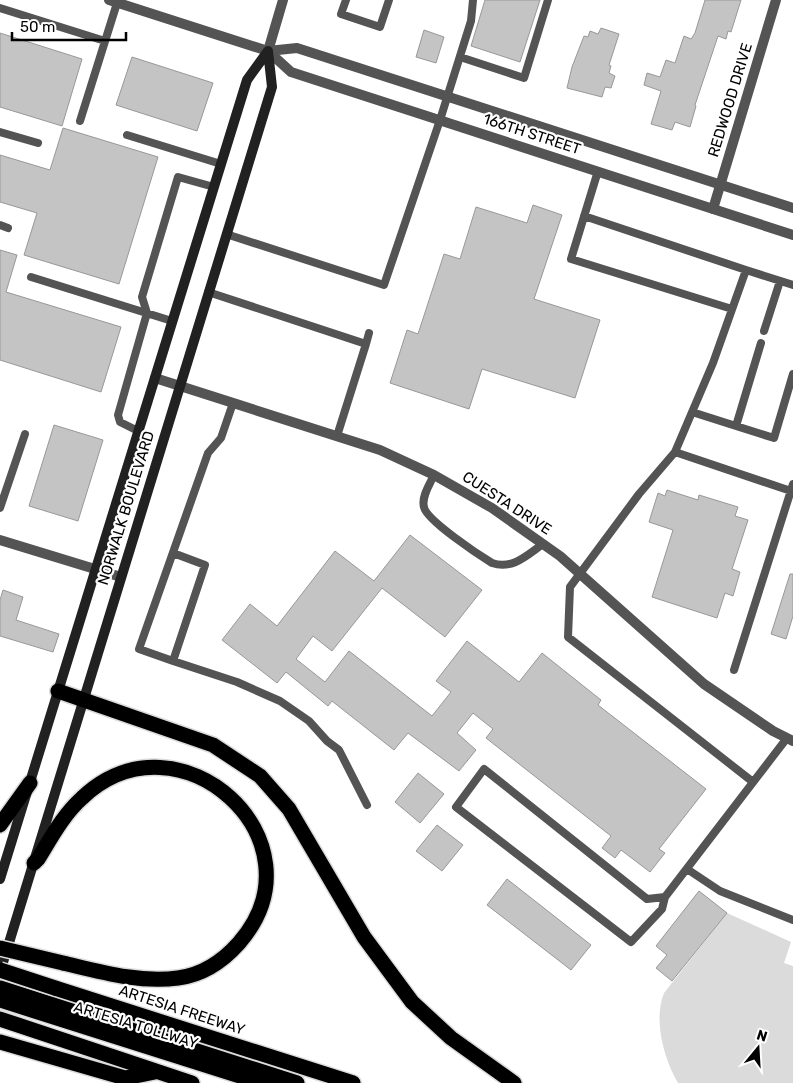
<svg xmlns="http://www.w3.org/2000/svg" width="793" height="1083" font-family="Rubik,sans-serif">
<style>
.green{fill:#dbdbdb}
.building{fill:#c4c4c4;stroke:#989898}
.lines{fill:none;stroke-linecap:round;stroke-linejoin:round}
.motorway-casing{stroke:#dbdbdb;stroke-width:18}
.service{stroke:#545454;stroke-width:8}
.minor{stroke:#545454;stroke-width:10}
.tertiary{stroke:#545454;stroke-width:10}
.secondary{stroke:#212121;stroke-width:10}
.motorway{stroke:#000;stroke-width:15}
.motorway-bridge-casing{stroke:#dbdbdb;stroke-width:18;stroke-linecap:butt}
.motorway-bridge{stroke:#000;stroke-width:15}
.labels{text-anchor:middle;stroke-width:4.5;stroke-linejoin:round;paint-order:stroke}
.street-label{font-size:15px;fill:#000;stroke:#fff}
</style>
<rect width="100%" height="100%" fill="#fff"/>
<path class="green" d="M 727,913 L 791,942 L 784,963 L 793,966 L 793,1083 L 678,1083 C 664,1059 653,1020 664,993 Z"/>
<path class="building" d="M 485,0 L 540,0 L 520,62 L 471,46 Z
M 705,0 L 741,0 L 731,32 L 728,31 L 726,39 L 718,36 L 695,105 L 696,106 L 690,127 L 675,122 L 672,130 L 651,124 L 661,91 L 644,85 L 647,73 L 660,77 L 666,60 L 675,63 L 684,36 L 691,39 L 695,33 Z
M 601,28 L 619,34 L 609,65 L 611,66 L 609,73 L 615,76 L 611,88 L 605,87 L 602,97 L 567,88 L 572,67 L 584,36 L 588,37 L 590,31 L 598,34 Z
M 424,30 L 444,37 L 436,63 L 416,57 Z
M 0,33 L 82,59 L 62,126 L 0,107 Z
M 132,57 L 213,83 L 197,131 L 116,105 Z
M 63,128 L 158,157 L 119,284 L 24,255 L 37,213 L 0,202 L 0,155 L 50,170 Z
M 533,205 L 562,215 L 534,299 L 600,320 L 575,398 L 482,369 L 469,409 L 390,383 L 407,330 L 418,334 L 444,254 L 460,259 L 476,207 L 527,223 Z
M 0,250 L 17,255 L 6,292 L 121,327 L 101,392 L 0,360 Z
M 54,425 L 103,440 L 78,521 L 29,506 Z
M 667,490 L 698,500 L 699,495 L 738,507 L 735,516 L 748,520 L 732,569 L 740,572 L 733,596 L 725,593 L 717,618 L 652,597 L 673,530 L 649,522 L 658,493 L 665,496 Z
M 410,535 L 482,590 L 445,637 L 382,588 L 332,651 L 313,636 L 296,659 L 325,682 L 349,651 L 432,716 L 451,692 L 436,681 L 467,641 L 519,682 L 542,653 L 601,700 L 598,705 L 706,789 L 659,849 L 665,853 L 650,872 L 621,850 L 615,858 L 602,848 L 611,836 L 486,738 L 493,729 L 473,713 L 457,733 L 476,750 L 459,771 L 408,733 L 394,750 L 332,701 L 328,706 L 286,672 L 277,683 L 222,640 L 250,604 L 277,626 L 335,551 L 374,581 Z
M 790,574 L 793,574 L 793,616 L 786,639 L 771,634 Z
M 3,590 L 23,597 L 16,620 L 59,634 L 53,652 L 0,636 L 0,600 Z
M 418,773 L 444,794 L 420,823 L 395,802 Z
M 437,825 L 463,845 L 442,871 L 416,851 Z
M 507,879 L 591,945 L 571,970 L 487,905 Z
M 699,891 L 727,913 L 672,981 L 656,968 L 667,955 L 656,946 Z"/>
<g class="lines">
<defs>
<path id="motorway" d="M 58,691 L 213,745 L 260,776 L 289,809 L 364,937 L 412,1002 L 451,1038 L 514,1083
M 0,825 L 30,783
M 34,863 L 38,859 C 51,838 63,815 82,798 C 179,706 328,841 239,943 C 223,961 202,975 178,978 C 139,983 101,972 63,963
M 0,988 L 297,1083
M 55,988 L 353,1083
M 0,1000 L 262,1083
M 0,1019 L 192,1083
M 0,1042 L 125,1078 L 155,1072"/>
</defs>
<use href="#motorway" class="motorway-casing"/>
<path class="service" d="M 346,0 L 341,14 L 380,27 L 389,0
M 0,8 L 105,41
M 460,57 L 524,78 L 548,0
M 80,121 L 117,3
M 0,132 L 38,143
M 127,135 L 221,164
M 598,171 L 571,259 L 732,309
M 584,216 L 746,270
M 0,225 L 8,228
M 226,234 L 384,285 L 440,120 L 471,21 L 473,0
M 31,277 L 172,321
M 208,292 L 366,344 L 337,436
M 764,331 L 780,281
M 366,344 L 369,333
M 692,412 L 736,426 L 761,343
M 736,426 L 774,438 L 793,374
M 138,431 L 120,422 L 118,415 L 147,313 L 142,297 L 178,177 L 214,187
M 675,452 L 713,363 L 746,270 L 793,285
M 434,475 C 430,484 421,497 424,507 C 426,520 479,555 492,563 C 513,570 527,555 543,544
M 0,508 L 25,434
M 173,553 L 205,565 L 173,661 L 139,649 L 208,453 L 221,438 L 233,403
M 173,661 L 237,682 L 280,701 L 309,721 L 327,741 L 339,750 L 367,805
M 734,670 L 793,484
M 753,782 L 568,637 L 570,587 L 639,494 L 675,452 L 791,491
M 687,869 L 720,891 L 793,920
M 665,897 L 647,899 L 484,769 L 456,807 L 631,942 L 662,909 L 665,897 L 787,738"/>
<path class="minor" d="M 713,209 L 776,0
M 155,378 L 380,450 L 434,475 L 492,508 L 560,556 L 704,684 L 773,731 L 793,741
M 0,540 L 121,577"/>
<path class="tertiary" d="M 109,0 L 268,51 L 297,48 L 793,208
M 268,51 L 291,72 L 793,235
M 268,51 L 283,0"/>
<path class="secondary" d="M 0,879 L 247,80 L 268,51
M 0,972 L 272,87 L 268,51"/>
<use href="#motorway" class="motorway"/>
<defs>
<path id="motorway-bridge" d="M 0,948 L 63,963
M 0,970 L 55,988"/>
</defs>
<use href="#motorway-bridge" class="motorway-bridge-casing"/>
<use href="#motorway-bridge" class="motorway-bridge"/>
</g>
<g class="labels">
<g class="street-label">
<text transform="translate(730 100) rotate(-73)" y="5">REDWOOD DRIVE</text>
<text transform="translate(532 134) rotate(18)" y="5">166TH STREET</text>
<text transform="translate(507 503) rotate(33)" y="5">CUESTA DRIVE</text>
<text transform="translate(126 508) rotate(-73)" y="5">NORWALK BOULEVARD</text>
<text transform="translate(182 1010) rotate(18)" y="5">ARTESIA FREEWAY</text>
<text transform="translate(136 1025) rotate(17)" y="5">ARTESIA TOLLWAY</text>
</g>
</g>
<g transform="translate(758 1048) rotate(18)" stroke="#ffffff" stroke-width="4" paint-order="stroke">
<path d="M0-4L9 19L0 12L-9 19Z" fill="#000000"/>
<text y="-8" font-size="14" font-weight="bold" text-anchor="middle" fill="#000000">N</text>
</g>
<path d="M12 32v8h114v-8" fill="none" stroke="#000000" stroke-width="2.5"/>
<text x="20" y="32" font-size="15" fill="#000000" stroke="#ffffff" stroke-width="4" paint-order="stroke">50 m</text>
</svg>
